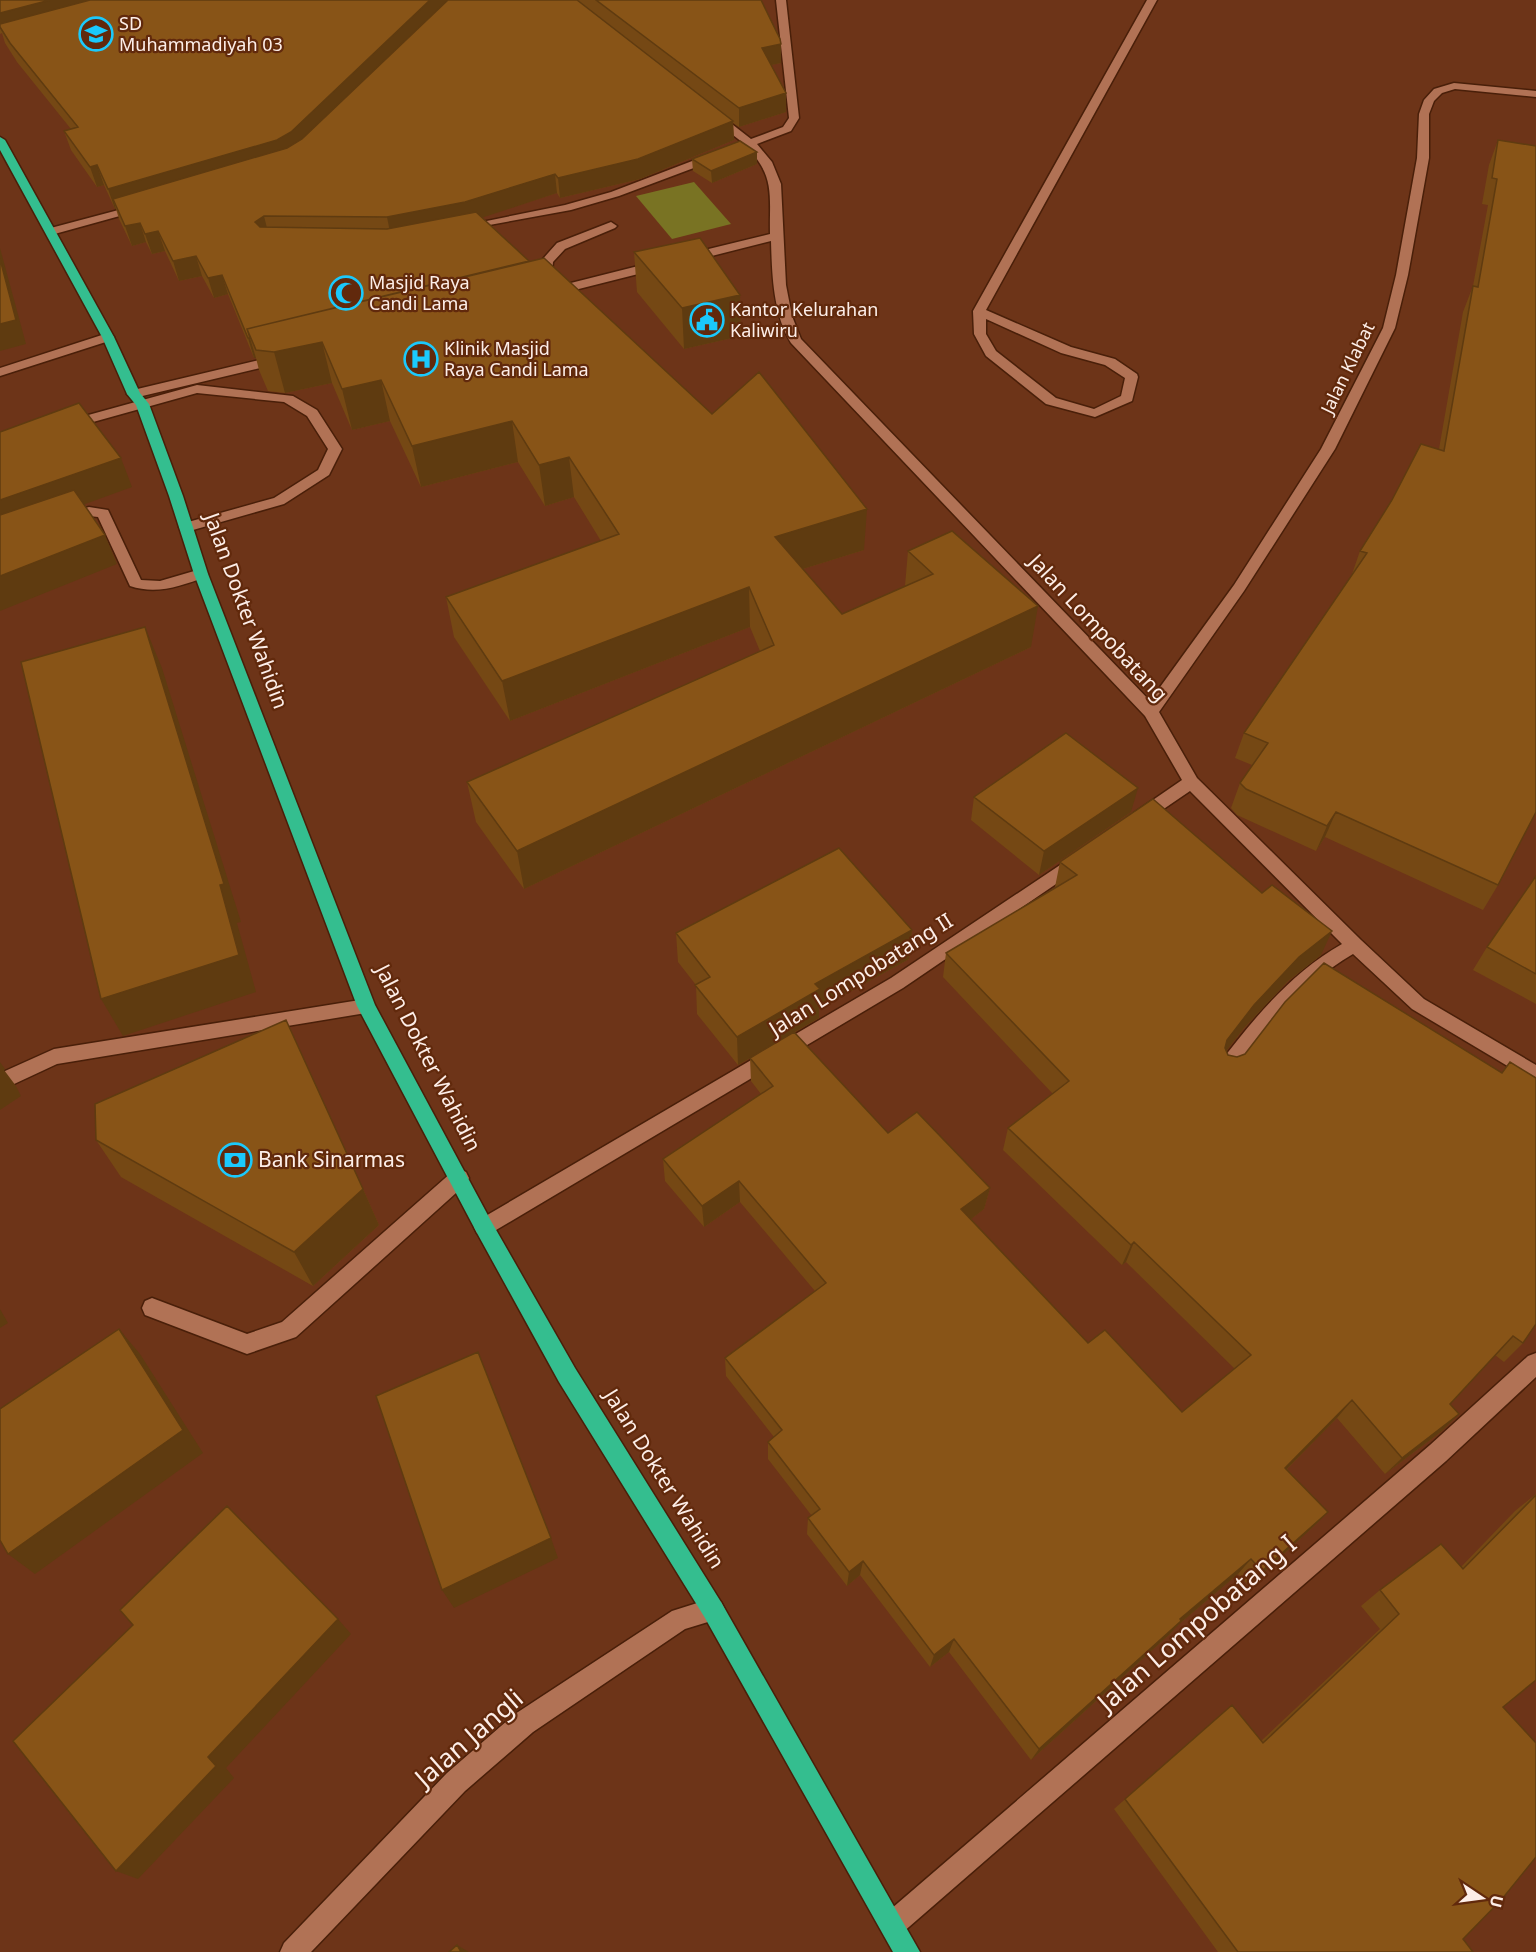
<svg xmlns="http://www.w3.org/2000/svg" width="1536" height="1952" font-family="'Noto Sans',sans-serif">
<style>
.green{fill:#797323}
.lines{fill:none;stroke-linecap:round;stroke-linejoin:round}
.minor-casing{stroke:#491f09;stroke-width:3}
.highway-casing{stroke:#491f09;stroke-width:3}
.minor{fill:#b17255;fill-rule:evenodd}
.highway{fill:#34be8f;fill-rule:evenodd}
.wall{fill:#754814}
.shaded-wall{fill:#5f3b10}
.building{fill:#885417;stroke:#5f3b10;stroke-width:1.5}
.labels{text-anchor:middle;stroke-width:4.5;stroke-linejoin:round;paint-order:stroke}
.far-poi-label{font-size:18px;fill:#fdeee8;stroke:#61290c;text-anchor:start}
.far-street-label{font-size:18px;fill:#fdeee8;stroke:#61290c}
.street-label{font-size:21px;fill:#fdeee8;stroke:#61290c}
.poi-label{font-size:21px;fill:#fdeee8;stroke:#61290c;text-anchor:start}
.near-street-label{font-size:26px;fill:#fdeee8;stroke:#61290c}
</style>
<rect width="100%" height="100%" fill="#6d3418"/>
<path class="green" d="M 694,182 L 731,224 L 672,239 L 636,196 Z"/>
<g class="lines">
<defs>
<path id="minor" d="M 776,0 L 786,0 L 799,118 L 791,131 L 757,144 L 772,162 L 781,184 L 786,285 L 792,316 L 801,339 L 1150,701 L 1234,585 L 1321,449 L 1383,328 L 1396,275 L 1417,158 L 1419,114 L 1424,100 L 1434,89 L 1454,83 L 1536,91 L 1536,97 L 1455,89 L 1442,93 L 1434,101 L 1429,114 L 1429,158 L 1408,275 L 1395,328 L 1335,449 L 1244,591 L 1159,712 L 1197,778 L 1361,940 L 1424,999 L 1536,1065 L 1536,1083 L 1412,1009 L 1353,954 C 1303,983 1267,1029 1233,1076 L 1226,1078 L 1219,1076 L 1217,1070 L 1219,1064 C 1254,1018 1291,973 1342,944 L 1190,791 L 1146,821 L 1140,823 L 1134,821 L 1132,817 L 1134,813 L 1182,780 L 1145,716 L 791,343 C 773,314 772,274 771,241 L 688,262 L 684,261 L 684,255 L 770,234 C 769,198 776,176 747,148 L 619,196 L 571,210 L 462,230 L 462,226 L 565,205 L 611,192 L 742,142 L 711,118 L 711,114 L 719,114 L 751,139 L 783,127 L 789,118 Z
M 1147,0 L 1157,0 L 986,310 L 1071,347 L 1115,359 L 1137,374 L 1138,377 L 1132,401 L 1095,417 L 1046,404 L 986,356 L 974,334 L 973,311 ZM 986,319 L 1061,353 L 1105,365 L 1125,378 L 1121,396 L 1094,409 L 1056,398 L 996,351 L 986,334 Z
M 141,204 L 147,207 L 145,209 L 51,235 L 45,231 L 47,229 Z
M 611,222 L 617,226 L 615,228 L 565,249 L 553,262 L 551,283 L 545,287 L 541,286 L 539,283 L 541,261 L 557,243 Z
M 658,261 L 664,265 L 662,268 L 551,296 L 545,292 L 547,289 Z
M 108,333 L 114,337 L 112,340 L 0,376 L 0,368 Z
M 280,355 L 285,356 L 286,359 L 285,362 L 134,398 L 127,394 L 129,391 Z
M 197,385 L 293,396 L 317,410 L 342,449 L 329,475 L 284,504 L 186,532 L 181,530 L 179,527 L 181,524 L 274,498 L 318,470 L 328,449 L 307,416 L 284,402 L 197,393 L 68,429 L 61,425 L 63,422 Z
M 89,507 L 108,510 L 141,580 L 160,581 L 201,569 L 208,574 L 206,577 C 180,586 157,595 130,586 L 98,517 L 89,516 L 66,523 L 59,518 L 61,515 Z
M 1078,853 L 1084,855 L 1087,860 L 1084,865 L 903,988 L 491,1233 L 484,1236 L 477,1233 L 474,1227 L 477,1221 L 891,978 Z
M 366,999 L 372,1001 L 375,1006 L 372,1011 L 366,1013 L 57,1064 L 12,1085 L 5,1083 L 3,1077 L 5,1071 L 54,1049 Z
M 459,1169 L 466,1172 L 469,1178 L 466,1184 L 296,1337 L 247,1354 L 145,1315 L 142,1308 L 145,1301 L 152,1298 L 247,1334 L 282,1322 L 452,1172 Z
M 1536,1353 L 1536,1377 L 1446,1461 L 902,1933 L 893,1937 L 884,1933 L 880,1924 L 884,1915 L 1430,1445 L 1528,1356 Z
M 713,1598 L 721,1602 L 725,1610 L 721,1618 L 685,1629 L 533,1732 L 465,1791 L 311,1952 L 280,1952 L 284,1943 L 447,1773 L 515,1714 L 672,1611 Z"/>
<path id="highway" d="M 0,137 L 5,140 L 114,337 L 140,393 L 149,404 L 183,496 L 208,574 L 375,1005 L 491,1221 L 575,1368 L 721,1602 L 920,1952 L 893,1952 L 705,1618 L 559,1382 L 477,1233 L 357,1006 L 194,574 L 169,496 L 136,405 L 127,394 L 102,337 L 0,150 Z"/>
</defs>
<use href="#minor" class="minor-casing"/>
<use href="#highway" class="highway-casing"/>
<use href="#minor" class="minor"/>
<use href="#highway" class="highway"/>
</g>
<path class="wall" d="M 0,0 L 761,0 L 781,44 L 781,63 L 771,65 L 786,93 L 786,112 L 739,127 L 733,123 L 734,140 L 640,179 L 560,198 L 557,193 L 482,217 L 529,261 L 712,414 L 864,550 L 803,569 L 842,614 L 905,586 L 908,551 L 1031,647 L 524,889 L 476,822 L 467,782 L 760,651 L 750,627 L 510,721 L 454,637 L 446,597 L 601,541 L 574,497 L 545,506 L 518,462 L 421,487 L 390,421 L 352,430 L 332,383 L 285,393 L 268,391 L 259,370 L 256,358 L 254,358 L 228,294 L 214,298 L 202,276 L 179,281 L 165,251 L 152,254 L 146,242 L 132,246 L 119,219 L 116,209 L 115,209 L 104,185 L 97,187 L 71,150 L 64,131 L 71,129 L 17,62 L 5,43 L 2,33 L 0,34 Z
M 1498,140 L 1498,885 L 1483,910 L 1325,837 L 1316,851 L 1237,815 L 1231,808 L 1240,783 L 1252,765 L 1235,758 L 1244,733 L 1351,577 L 1360,551 L 1439,449 L 1463,312 L 1473,286 L 1488,205 L 1482,204 L 1489,165 Z
M 692,159 L 757,164 L 712,183 L 693,171 Z
M 634,252 L 740,295 L 741,336 L 684,349 L 637,292 Z
M 974,797 L 1131,812 L 1039,875 L 971,820 Z
M 1060,862 L 1321,955 L 1288,981 L 1244,1028 L 1226,1051 L 1228,1055 L 1523,1343 L 1504,1362 L 1495,1355 L 1450,1404 L 1442,1431 L 1385,1474 L 1337,1418 L 1287,1469 L 1328,1512 L 1313,1527 L 1249,1586 L 1238,1574 L 1178,1625 L 1170,1634 L 1031,1760 L 949,1652 L 930,1667 L 860,1575 L 847,1586 L 807,1534 L 808,1518 L 812,1516 L 768,1459 L 768,1442 L 774,1437 L 726,1376 L 725,1358 L 815,1291 L 740,1202 L 704,1227 L 665,1181 L 663,1159 L 761,1094 L 751,1081 L 750,1058 L 990,1188 L 984,1209 L 971,1219 L 1088,1343 L 1182,1412 L 1235,1369 L 1126,1262 L 1122,1265 L 1003,1150 L 1008,1128 L 1053,1094 L 943,977 L 946,953 L 1056,888 L 1055,887 Z
M 1536,876 L 1536,1004 L 1473,970 L 1487,947 Z
M 912,930 L 909,959 L 819,1009 L 819,1018 L 738,1065 L 697,1014 L 696,985 L 678,962 L 676,933 Z
M 96,1140 L 363,1189 L 379,1225 L 313,1286 L 121,1177 Z
M 1536,1494 L 1503,1707 L 1463,1939 L 1473,1952 L 1218,1952 L 1114,1809 L 1232,1705 L 1261,1741 L 1380,1629 L 1361,1606 L 1380,1590 L 1461,1567 L 1515,1511 Z"/>
<path class="shaded-wall" d="M 50,0 L 126,0 L 0,27 L 0,13 Z
M 430,0 L 453,0 L 296,151 L 113,199 L 116,209 L 115,209 L 108,189 Z
M 781,44 L 781,63 L 762,67 L 762,48 Z
M 786,93 L 786,112 L 739,127 L 739,108 Z
M 733,121 L 734,140 L 640,179 L 560,198 L 558,178 Z
M 757,152 L 757,164 L 712,183 L 711,171 Z
M 97,165 L 104,185 L 97,187 L 90,167 Z
M 555,174 L 557,193 L 469,222 L 391,237 L 387,217 Z
M 264,216 L 269,236 L 261,242 L 255,222 Z
M 140,223 L 146,242 L 132,246 L 125,226 Z
M 158,231 L 165,251 L 152,254 L 145,234 Z
M 0,248 L 26,344 L 0,351 Z
M 196,256 L 202,276 L 179,281 L 173,261 Z
M 222,275 L 228,294 L 214,298 L 208,278 Z
M 740,295 L 741,336 L 684,349 L 682,308 Z
M 248,338 L 250,338 L 256,358 L 254,358 Z
M 322,342 L 332,383 L 285,393 L 274,352 Z
M 381,380 L 390,421 L 352,430 L 342,389 Z
M 512,421 L 518,462 L 421,487 L 412,446 Z
M 569,457 L 574,497 L 545,506 L 539,465 Z
M 121,458 L 132,487 L 0,535 L 0,500 Z
M 867,509 L 864,550 L 774,578 L 775,537 Z
M 105,535 L 117,564 L 0,611 L 0,576 Z
M 749,587 L 750,627 L 510,721 L 502,681 Z
M 1038,606 L 1031,647 L 524,889 L 517,851 Z
M 145,627 L 162,668 L 241,922 L 237,923 L 256,992 L 123,1036 L 101,999 L 220,885 Z
M 1138,788 L 1131,812 L 1039,875 L 1044,851 Z
M 1336,812 L 1325,837 L 1316,851 L 1327,826 Z
M 912,930 L 909,959 L 819,1009 L 819,1018 L 738,1065 L 737,1037 L 815,984 Z
M 1332,931 L 1321,955 L 1288,981 L 1244,1028 L 1217,1063 L 1227,1040 L 1254,1005 L 1299,957 Z
M 0,1062 L 5,1069 L 4,1070 L 16,1086 L 21,1096 L 0,1110 Z
M 739,1181 L 740,1202 L 704,1227 L 702,1206 Z
M 990,1188 L 984,1209 L 957,1230 L 961,1209 Z
M 363,1189 L 379,1225 L 313,1286 L 294,1252 Z
M 1134,1242 L 1126,1262 L 1122,1265 L 1131,1245 Z
M 0,1309 L 8,1323 L 0,1328 Z
M 119,1329 L 140,1354 L 203,1453 L 35,1574 L 8,1554 Z
M 1352,1400 L 1337,1418 L 1272,1484 L 1285,1468 Z
M 1459,1414 L 1442,1431 L 1385,1474 L 1402,1458 Z
M 1328,1512 L 1313,1527 L 1249,1586 L 1262,1571 Z
M 551,1538 L 558,1558 L 454,1608 L 442,1590 Z
M 1251,1559 L 1238,1574 L 1178,1625 L 1170,1634 L 1031,1760 L 1039,1749 L 1180,1619 Z
M 863,1561 L 860,1575 L 847,1586 L 849,1572 Z
M 338,1619 L 351,1634 L 226,1768 L 234,1778 L 138,1879 L 116,1871 L 208,1757 Z
M 954,1639 L 949,1652 L 930,1667 L 934,1655 Z
M 457,1945 L 469,1952 L 461,1952 Z"/>
<path class="building" d="M 0,0 L 50,0 L 0,13 Z
M 90,0 L 430,0 L 291,132 L 277,140 L 108,189 L 97,165 L 90,167 L 64,131 L 78,127 L 10,43 L 0,27 L 0,24 Z
M 448,0 L 577,0 L 733,121 L 638,159 L 558,178 L 555,174 L 465,202 L 387,217 L 264,216 L 255,222 L 260,227 L 387,229 L 476,212 L 529,261 L 247,329 L 250,338 L 248,338 L 222,275 L 208,278 L 196,256 L 173,261 L 158,231 L 145,234 L 140,223 L 125,226 L 113,199 L 287,148 L 302,139 Z
M 596,0 L 761,0 L 780,39 L 781,44 L 762,48 L 786,93 L 739,108 Z
M 1498,140 L 1536,146 L 1536,812 L 1498,885 L 1336,812 L 1327,826 L 1246,789 L 1240,783 L 1268,743 L 1244,733 L 1367,553 L 1360,551 L 1392,500 L 1421,444 L 1444,451 L 1473,286 L 1478,287 L 1497,179 L 1492,178 Z
M 740,141 L 757,152 L 711,171 L 692,159 Z
M 700,238 L 740,295 L 682,308 L 634,252 Z
M 544,258 L 712,414 L 759,372 L 867,509 L 775,537 L 842,614 L 933,574 L 908,551 L 952,531 L 1038,606 L 517,851 L 467,782 L 774,645 L 749,587 L 502,681 L 446,597 L 619,534 L 569,457 L 539,465 L 512,421 L 412,446 L 381,380 L 342,389 L 322,342 L 274,352 L 256,350 L 247,329 Z
M 0,259 L 16,320 L 0,324 Z
M 79,403 L 121,458 L 0,500 L 0,432 Z
M 74,490 L 105,535 L 0,576 L 0,515 Z
M 145,627 L 224,884 L 220,885 L 239,955 L 101,999 L 21,662 Z
M 1066,733 L 1138,788 L 1044,851 L 974,797 Z
M 1153,799 L 1262,893 L 1272,885 L 1332,931 L 1299,957 L 1254,1005 L 1227,1040 L 1225,1048 L 1228,1055 L 1237,1057 L 1245,1054 L 1285,1002 L 1324,963 L 1502,1073 L 1510,1062 L 1536,1078 L 1536,1324 L 1523,1343 L 1513,1336 L 1450,1404 L 1459,1414 L 1402,1458 L 1352,1400 L 1285,1468 L 1328,1512 L 1262,1571 L 1251,1559 L 1180,1619 L 1181,1621 L 1039,1749 L 954,1639 L 934,1655 L 863,1561 L 849,1572 L 808,1518 L 820,1509 L 768,1442 L 782,1430 L 725,1358 L 826,1283 L 739,1181 L 702,1206 L 663,1159 L 773,1086 L 750,1058 L 794,1032 L 888,1133 L 917,1112 L 990,1188 L 961,1209 L 1088,1343 L 1105,1330 L 1182,1412 L 1251,1355 L 1134,1242 L 1131,1245 L 1008,1128 L 1069,1081 L 946,953 L 1077,875 L 1060,862 Z
M 839,848 L 912,930 L 815,984 L 820,989 L 737,1037 L 695,985 L 710,977 L 676,933 Z
M 1536,876 L 1536,974 L 1487,947 Z
M 286,1020 L 363,1189 L 294,1252 L 96,1140 L 95,1104 Z
M 119,1329 L 183,1430 L 8,1554 L 0,1540 L 0,1409 Z
M 478,1352 L 551,1538 L 442,1590 L 376,1396 Z
M 1536,1495 L 1536,1680 L 1503,1707 L 1536,1743 L 1536,1857 L 1502,1899 L 1463,1939 L 1473,1952 L 1238,1952 L 1125,1799 L 1232,1705 L 1263,1743 L 1399,1614 L 1380,1590 L 1441,1544 L 1463,1569 Z
M 227,1506 L 338,1619 L 208,1757 L 216,1766 L 116,1871 L 13,1741 L 133,1625 L 120,1610 Z
M 457,1945 L 461,1952 L 449,1952 Z"/>
<defs>
<symbol id="school-ring" viewBox="-11 -11 22 22"><circle r="9.5" fill="#61290c" stroke="#1bc9fc" stroke-width="1.5"/><path d="M0-5L7-2L0 1L-7-2ZM-4 1L0 2.5L4 1V4Q0 6-4 4Z" fill="#1bc9fc"/></symbol>
<symbol id="mosque-ring" viewBox="-11 -11 22 22"><circle r="9.5" fill="#61290c" stroke="#1bc9fc" stroke-width="1.5"/><path d="M3.5-4.9A6 6 0 1 0 3.5 4.9A5 5 0 1 1 3.5-4.9Z" fill="#1bc9fc"/></symbol>
<symbol id="civic-ring" viewBox="-11 -11 22 22"><circle r="9.5" fill="#61290c" stroke="#1bc9fc" stroke-width="1.5"/><path d="M-.6-6.5H3V-4.5H.6V-3L4-1V1h2V6H-6V1h2V-1L-.6-3ZM-1.2 2.5V6h2.4V2.5Z" fill="#1bc9fc"/></symbol>
<symbol id="hospital-ring" viewBox="-11 -11 22 22"><circle r="9.5" fill="#61290c" stroke="#1bc9fc" stroke-width="1.5"/><path d="M-5-5h3v3.5h4V-5h3V5h-3V1.5h-4V5h-3Z" fill="#1bc9fc"/></symbol>
<symbol id="bank-ring" viewBox="-11 -11 22 22"><circle r="9.5" fill="#61290c" stroke="#1bc9fc" stroke-width="1.5"/><path d="M-6-4H6V4H-6ZM0-2.3a2.3 2.3 0 1 0 0 4.6a2.3 2.3 0 1 0 0-4.6Z" fill="#1bc9fc"/></symbol>
</defs>
<g fill-rule="evenodd">
<use href="#school-ring" x="77" y="15" width="38" height="38"/>
<use href="#mosque-ring" x="327" y="274" width="38" height="38"/>
<use href="#civic-ring" x="688" y="301" width="38" height="38"/>
<use href="#hospital-ring" x="402" y="340" width="38" height="38"/>
<use href="#bank-ring" x="216" y="1141" width="38" height="38"/>
</g>
<g class="labels">
<g class="far-poi-label">
<text x="119" y="30">SD<tspan x="119" dy="21">Muhammadiyah 03</tspan></text>
<text x="369" y="289">Masjid Raya<tspan x="369" dy="21">Candi Lama</tspan></text>
<text x="730" y="316">Kantor Kelurahan<tspan x="730" dy="21">Kaliwiru</tspan></text>
<text x="444" y="355">Klinik Masjid<tspan x="444" dy="21">Raya Candi Lama</tspan></text>
</g>
<g class="far-street-label">
<text transform="translate(1348 368) rotate(-64)" y="6">Jalan Klabat</text>
</g>
<g class="street-label">
<text transform="translate(246 611) rotate(70)" y="7">Jalan Dokter Wahidin</text>
<text transform="translate(1098 628) rotate(47)" y="7">Jalan Lompobatang</text>
<text transform="translate(861 975) rotate(-32)" y="7">Jalan Lompobatang II</text>
<text transform="translate(428 1058) rotate(63)" y="7">Jalan Dokter Wahidin</text>
<text transform="translate(664 1479) rotate(58)" y="7">Jalan Dokter Wahidin</text>
</g>
<g class="poi-label">
<text x="258" y="1167">Bank Sinarmas</text>
</g>
<g class="near-street-label">
<text transform="translate(1197 1623) rotate(-41)" y="9">Jalan Lompobatang I</text>
<text transform="translate(469 1738) rotate(-41)" y="9">Jalan Jangli</text>
</g>
</g>
<g transform="translate(1482 1898) rotate(103)" stroke="#61290c" stroke-width="4.5" paint-order="stroke">
<path d="M0-4.5L10 22L0 15L-10 22Z" fill="#fdeee8"/>
<text y="-9" font-size="16" font-weight="bold" text-anchor="middle" fill="#fdeee8">U</text>
</g>
</svg>
